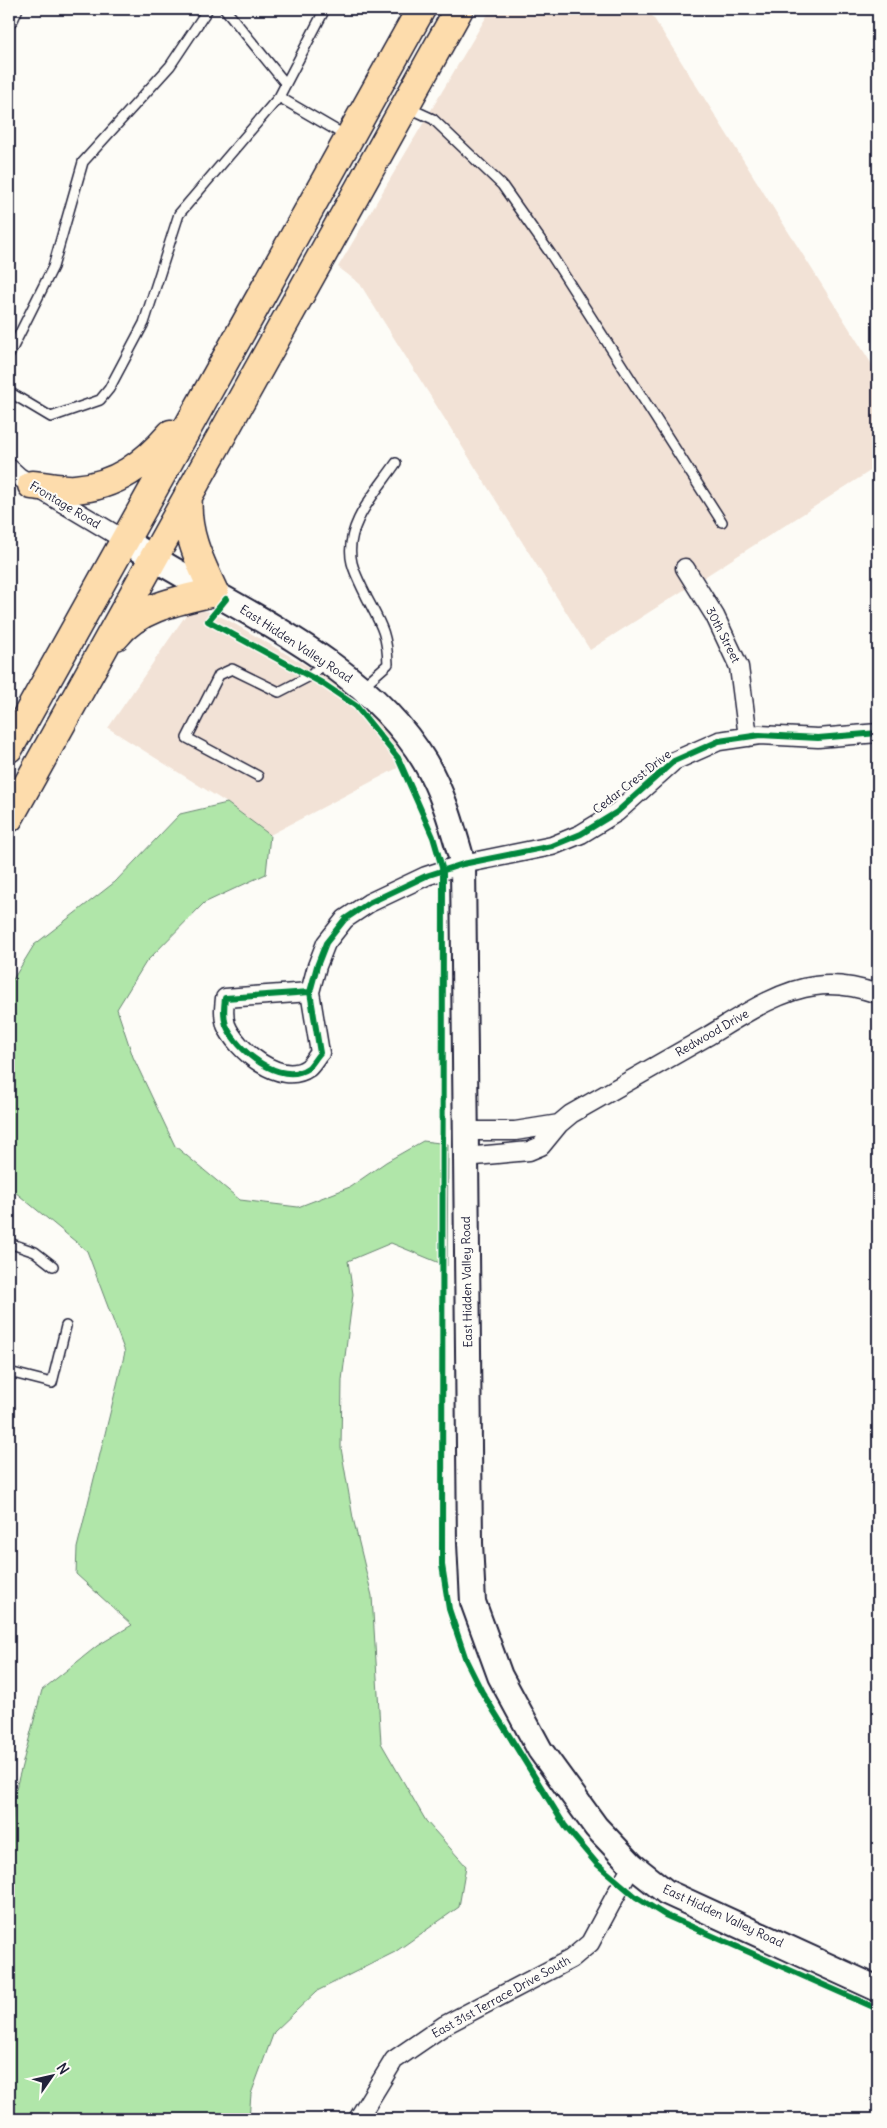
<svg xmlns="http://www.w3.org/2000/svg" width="887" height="2128" font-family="Delius,sans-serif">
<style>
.built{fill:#f2e2d6}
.green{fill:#b0e6a9;stroke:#698472}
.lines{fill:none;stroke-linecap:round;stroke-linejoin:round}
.lane-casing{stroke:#22223b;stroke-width:12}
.street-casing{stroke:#22223b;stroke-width:21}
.secondary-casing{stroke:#22223b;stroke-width:28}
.highway-casing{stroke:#22223b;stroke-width:31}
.lane{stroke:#fdfcf7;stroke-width:9}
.street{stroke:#fdfcf7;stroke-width:18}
.secondary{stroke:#fdfcf7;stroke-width:24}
.highway{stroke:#fddcac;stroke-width:28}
.cycleway-casing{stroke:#fdfcf7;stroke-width:9}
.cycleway{stroke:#00873e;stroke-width:6}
.labels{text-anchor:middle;stroke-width:4;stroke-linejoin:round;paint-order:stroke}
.street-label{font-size:12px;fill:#22223b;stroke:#fdfcf7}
</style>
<rect width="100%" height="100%" fill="#fdfcf7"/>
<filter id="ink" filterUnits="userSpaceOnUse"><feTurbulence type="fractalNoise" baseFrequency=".02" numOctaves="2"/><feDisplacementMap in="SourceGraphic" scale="10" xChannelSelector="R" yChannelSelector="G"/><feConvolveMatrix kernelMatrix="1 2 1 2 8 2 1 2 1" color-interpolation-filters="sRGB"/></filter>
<g filter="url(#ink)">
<path class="built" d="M 491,9 L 648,9 L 878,374 L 878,466 L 590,650 L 360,284 L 338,267 Z
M 190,609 L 207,611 L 226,619 L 333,681 L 371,713 L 388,733 L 407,763 L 270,835 L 227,803 L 108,728 Z"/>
<path class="green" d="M 227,803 L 270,835 L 266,874 L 204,903 L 146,962 L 117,1009 L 133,1057 L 175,1146 L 240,1200 L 298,1207 L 350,1187 L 386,1162 L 423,1141 L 448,1144 L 447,1266 L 391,1243 L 348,1261 L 353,1294 L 342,1380 L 341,1448 L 353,1518 L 372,1596 L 381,1743 L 426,1821 L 466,1866 L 459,1907 L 395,1952 L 317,1991 L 274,2032 L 251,2094 L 249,2119 L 9,2119 L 9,1863 L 15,1792 L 42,1690 L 97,1646 L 132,1625 L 76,1574 L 77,1548 L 125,1352 L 87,1251 L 9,1187 L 9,986 L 34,945 L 115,882 L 180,814 Z"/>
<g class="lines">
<defs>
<path id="lane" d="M 225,9 L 286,84
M 325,9 L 279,97 L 346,136
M 407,107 L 433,119 L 502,185 L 550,253 L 722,522
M 9,355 L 53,267 L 83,162 L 170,66 L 208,9
M 9,392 L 51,417 L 100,400 L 109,389 L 144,323 L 179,214 L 279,97
M 362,687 L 388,664 C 387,633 381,625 367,598 C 362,587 355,575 352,563 C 343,526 377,491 396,463
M 258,776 L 187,738 L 219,675 L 232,669 L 279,692 L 310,676 L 326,661
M 9,1243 L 35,1252 L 53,1266
M 9,1372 L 52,1383 L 66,1326"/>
<path id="street" d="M 9,18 L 13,9
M 9,468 L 19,477 L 123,539
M 685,568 L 715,616 L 739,667 L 748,737
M 310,992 L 225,998 C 224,1007 223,1016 226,1025 C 236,1050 281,1087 308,1068 C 312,1065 316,1057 320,1053 L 310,992 L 317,966 L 326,943 L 345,919 L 369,903 L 426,876 L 463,864 L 552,846 L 581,834 L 617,812 L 674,761 L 719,741 L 760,735 L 818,738 L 878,733
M 465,1131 L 515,1131 L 559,1124
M 465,1157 L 529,1151 L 541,1146 L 559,1124 L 571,1114 C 617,1088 662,1062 708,1036 C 738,1018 779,990 815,986 C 837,983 857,987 878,994
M 358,2119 L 394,2060 L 445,2025 L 571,1959 L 590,1943 L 632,1865"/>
<path id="secondary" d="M 123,539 C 224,606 361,655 425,762 C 444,794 453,829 463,864 L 470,1543 L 473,1602 L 500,1676 L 540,1750 L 596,1827 L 632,1865 L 666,1892 L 878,1989"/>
<path id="highway" d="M 32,485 C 46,486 62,490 75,489 C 116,486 145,464 171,434
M 116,636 C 138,607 180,600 214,592 C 199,560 185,532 188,496
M 9,748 L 421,9
M 9,818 L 459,9"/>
</defs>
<use href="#lane" class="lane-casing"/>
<use href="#street" class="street-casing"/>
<use href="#secondary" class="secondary-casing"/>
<use href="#highway" class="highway-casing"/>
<use href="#lane" class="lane"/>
<use href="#street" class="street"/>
<use href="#secondary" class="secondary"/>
<use href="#highway" class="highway"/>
<defs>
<path id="cycleway" d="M 226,599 L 208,621 L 322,683 L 356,706 L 398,758 L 433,837 L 443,871 L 442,1565 L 449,1609 L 466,1660 L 482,1692 L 565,1826 L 597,1864 L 636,1897 L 665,1915 L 878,2009
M 310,992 L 225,998 C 224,1007 223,1016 226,1025 C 236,1050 281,1087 308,1068 C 312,1065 316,1057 320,1053 L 310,992 L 317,966 L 326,943 L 345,919 L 369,903 L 426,876 L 463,864 L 552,846 L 581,834 L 617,812 L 674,761 L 719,741 L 760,735 L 818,738 L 878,733"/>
</defs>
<use href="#cycleway" class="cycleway-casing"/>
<use href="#cycleway" class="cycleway"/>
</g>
</g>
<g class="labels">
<g class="street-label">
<text transform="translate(65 505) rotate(31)" y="4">Frontage Road</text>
<text transform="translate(723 635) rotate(63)" y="4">30th Street</text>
<text transform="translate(296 644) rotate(33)" y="4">East Hidden Valley Road</text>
<text transform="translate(632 782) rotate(-38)" y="4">Cedar Crest Drive</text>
<text transform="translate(712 1033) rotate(-30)" y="4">Redwood Drive</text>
<text transform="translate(467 1282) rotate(-91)" y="4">East Hidden Valley Road</text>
<text transform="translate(723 1916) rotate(25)" y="4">East Hidden Valley Road</text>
<text transform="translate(501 1997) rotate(-29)" y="4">East 31st Terrace Drive South</text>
</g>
</g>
<rect width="887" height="2128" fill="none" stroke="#fdfcf7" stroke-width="30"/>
<rect x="15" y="15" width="857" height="2098" fill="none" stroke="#22223b" stroke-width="2" filter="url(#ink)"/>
<g transform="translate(52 2076) rotate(56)" stroke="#fdfcf7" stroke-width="4" paint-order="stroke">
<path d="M0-4L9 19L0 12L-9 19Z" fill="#22223b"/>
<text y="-8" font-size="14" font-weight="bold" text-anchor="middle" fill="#22223b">N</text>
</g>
</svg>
